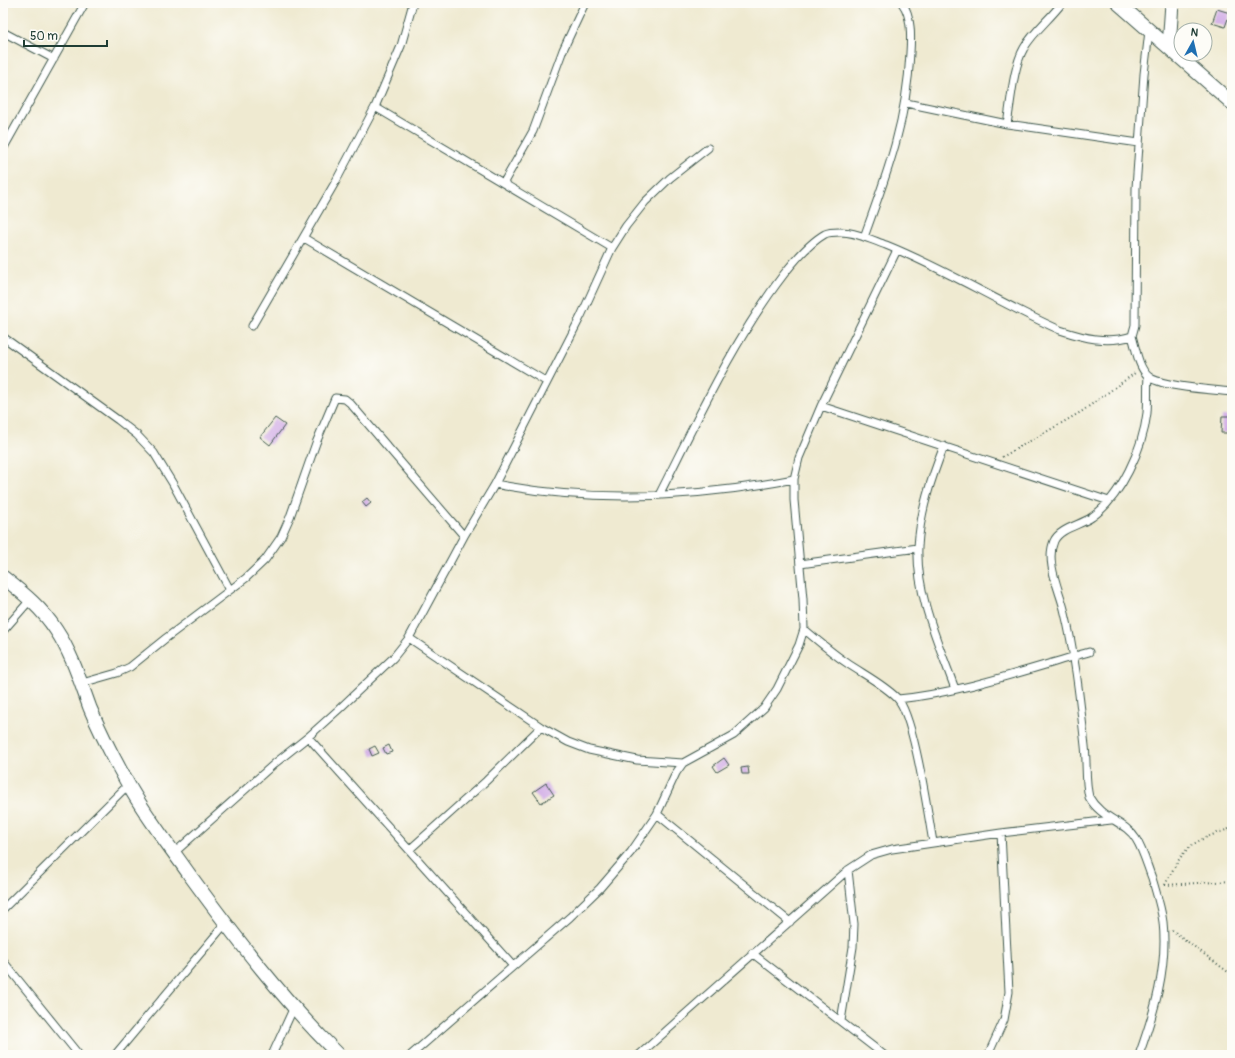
<svg xmlns="http://www.w3.org/2000/svg" width="1235" height="1058" font-family="Pangolin,sans-serif">
<style>
.building{fill:#cea6e5}
.lines{fill:none;stroke-linecap:round;stroke-linejoin:round}
.lane-casing{stroke:#3e574c;stroke-width:9}
.street-casing{stroke:#3e574c;stroke-width:15}
.path{stroke:#3e574c;stroke-width:2;stroke-dasharray:1 3;stroke-linecap:butt}
.lane{stroke:#fff;stroke-width:7}
.street{stroke:#fff;stroke-width:13}
</style>
<rect width="100%" height="100%" fill="#fdfcf7"/>
<filter id="ink" filterUnits="userSpaceOnUse"><feTurbulence type="fractalNoise" baseFrequency=".025" numOctaves="2"/><feDisplacementMap in="SourceGraphic" scale="8" xChannelSelector="R" yChannelSelector="G"/><feConvolveMatrix kernelMatrix="1 2 1 2 8 2 1 2 1" color-interpolation-filters="sRGB"/></filter>
<filter id="wash" filterUnits="userSpaceOnUse"><feTurbulence type="fractalNoise" baseFrequency=".012" numOctaves="4" result="noise"/><feDisplacementMap in="SourceGraphic" scale="16" xChannelSelector="R" yChannelSelector="G"/><feGaussianBlur stdDeviation="0.9" result="paint"/><feColorMatrix in="noise" values="0 0 0 0 0 0 0 0 0 0 0 0 0 0 0 0 0 1.4 0 .05"/><feComposite in="paint" operator="in"/></filter>
<g filter="url(#wash)">
<rect width="100%" height="100%" fill="#efead1"/>
<g id="blocks">
<path class="building" d="M 1217,9 L 1230,13 L 1225,27 L 1212,23 Z
M 1222,416 L 1232,416 L 1232,433 L 1221,433 Z
M 275,418 L 285,425 L 270,445 L 260,437 Z
M 367,498 L 371,503 L 366,507 L 362,502 Z
M 389,745 L 392,752 L 386,754 L 383,748 Z
M 375,746 L 379,753 L 372,756 L 369,749 Z
M 724,758 L 729,765 L 717,772 L 713,766 Z
M 748,767 L 749,774 L 742,774 L 741,768 Z
M 546,783 L 554,795 L 541,803 L 533,792 Z"/>
</g>
</g>
<g filter="url(#ink)">
<use href="#blocks" fill-opacity="0" stroke="#3e574c" stroke-width="1"/>
<g class="lines">
<defs>
<path id="lane" d="M 3,32 L 54,59
M 906,103 L 1007,124 L 1139,143
M 375,107 L 612,248
M 1007,124 C 1011,102 1013,67 1024,48 C 1034,31 1050,19 1062,3
M 3,149 L 85,3
M 504,182 L 533,131 L 563,50 L 585,3
M 864,237 C 887,174 907,121 910,53 C 911,38 912,16 902,3
M 304,238 L 547,382
M 252,326 L 336,181 L 375,107 L 401,46 L 413,3
M 1132,336 C 1136,348 1138,367 1148,376 C 1159,387 1215,390 1232,392
M 3,337 L 118,420 L 137,435 L 154,453 L 173,484 L 230,590
M 821,406 L 1109,501
M 944,446 C 931,479 920,512 918,547 C 916,596 939,644 955,689
M 495,484 C 594,503 695,498 794,479
M 659,495 C 696,422 734,339 784,274 C 795,260 809,243 825,234 C 829,232 836,232 840,232 C 856,232 872,240 886,245 C 946,269 1001,304 1060,330 C 1084,338 1107,344 1132,336 L 1135,325 L 1136,188 L 1144,74 L 1149,31
M 800,564 L 918,548
M 804,629 C 818,641 832,653 847,663 C 863,674 883,684 897,698 C 914,715 928,815 933,842
M 3,631 L 31,599
M 409,638 L 541,727 L 568,742 L 589,750 L 637,760 L 683,763
M 82,683 L 117,673 L 130,667 L 166,638 L 246,578 L 265,560 L 281,537 L 290,517 L 316,443 L 335,398 L 345,399 L 350,403 L 464,536
M 898,699 C 960,693 1029,669 1089,652
M 308,737 L 513,966
M 657,814 L 790,922
M 409,850 L 486,781 L 541,727
M 174,853 L 274,764 L 308,737 L 338,710 L 393,658 L 409,638 L 464,536 L 495,484 L 581,316 L 612,248 L 626,226 L 645,202 L 670,178 L 708,148
M 3,909 L 128,785
M 752,953 L 884,1055
M 3,961 L 79,1055
M 841,1021 L 853,947 L 854,924 L 848,870
M 115,1055 L 225,924
M 272,1055 L 294,1007
M 411,1055 L 570,917 L 600,888 L 631,852 L 657,814 L 676,773 L 683,763 L 734,735 L 764,708 L 777,689 L 799,645 L 804,629 L 803,599 L 794,500 L 794,479 L 799,458 L 821,406 L 897,250
M 639,1055 L 848,870 L 871,855 L 892,849 L 1001,833 L 1111,820
M 988,1055 L 1004,1020 L 1009,992 L 1001,833
M 1139,1055 C 1154,1013 1168,968 1163,922 C 1161,907 1156,892 1152,878 C 1147,865 1143,850 1136,839 C 1125,821 1101,819 1089,797 C 1085,781 1087,763 1085,746 C 1080,701 1075,653 1064,609 C 1059,589 1045,561 1054,541 C 1060,528 1081,525 1092,517 C 1121,497 1143,448 1147,413 C 1148,401 1147,388 1148,376"/>
<path id="street" d="M 1118,3 L 1232,103
M 1169,47 L 1172,3
M 3,577 C 23,593 42,608 56,630 C 72,654 80,681 90,708 C 101,734 114,759 128,784 C 145,815 168,844 189,874 C 235,937 283,1000 339,1055"/>
</defs>
<use href="#lane" class="lane-casing"/>
<use href="#street" class="street-casing"/>
<path class="path" d="M 1002,457 L 1081,412 L 1135,373
M 1165,885 C 1185,845 1190,842 1232,828
M 1165,885 L 1232,881
M 1172,930 L 1232,975"/>
<use href="#lane" class="lane"/>
<use href="#street" class="street"/>
</g>
</g>
<rect width="1235" height="1058" fill="none" stroke="#fdfcf7" stroke-width="16"/>
<g transform="translate(1193 42) rotate(8)"><circle r="19" fill="#fdfcf7" stroke="#a4b0a9"/>
<path d="M0-3L7 15L0 10L-7 15Z" fill="#1f6fb2"/>
<text y="-6" font-size="11" font-weight="bold" text-anchor="middle" fill="#1f3d34">N</text>
</g>
<path d="M24 40v6h83v-6" fill="none" stroke="#1f3d34" stroke-width="2"/>
<text x="30" y="40" font-size="12" fill="#1f3d34" stroke="#fdfcf7" stroke-width="3" paint-order="stroke">50 m</text>
</svg>
